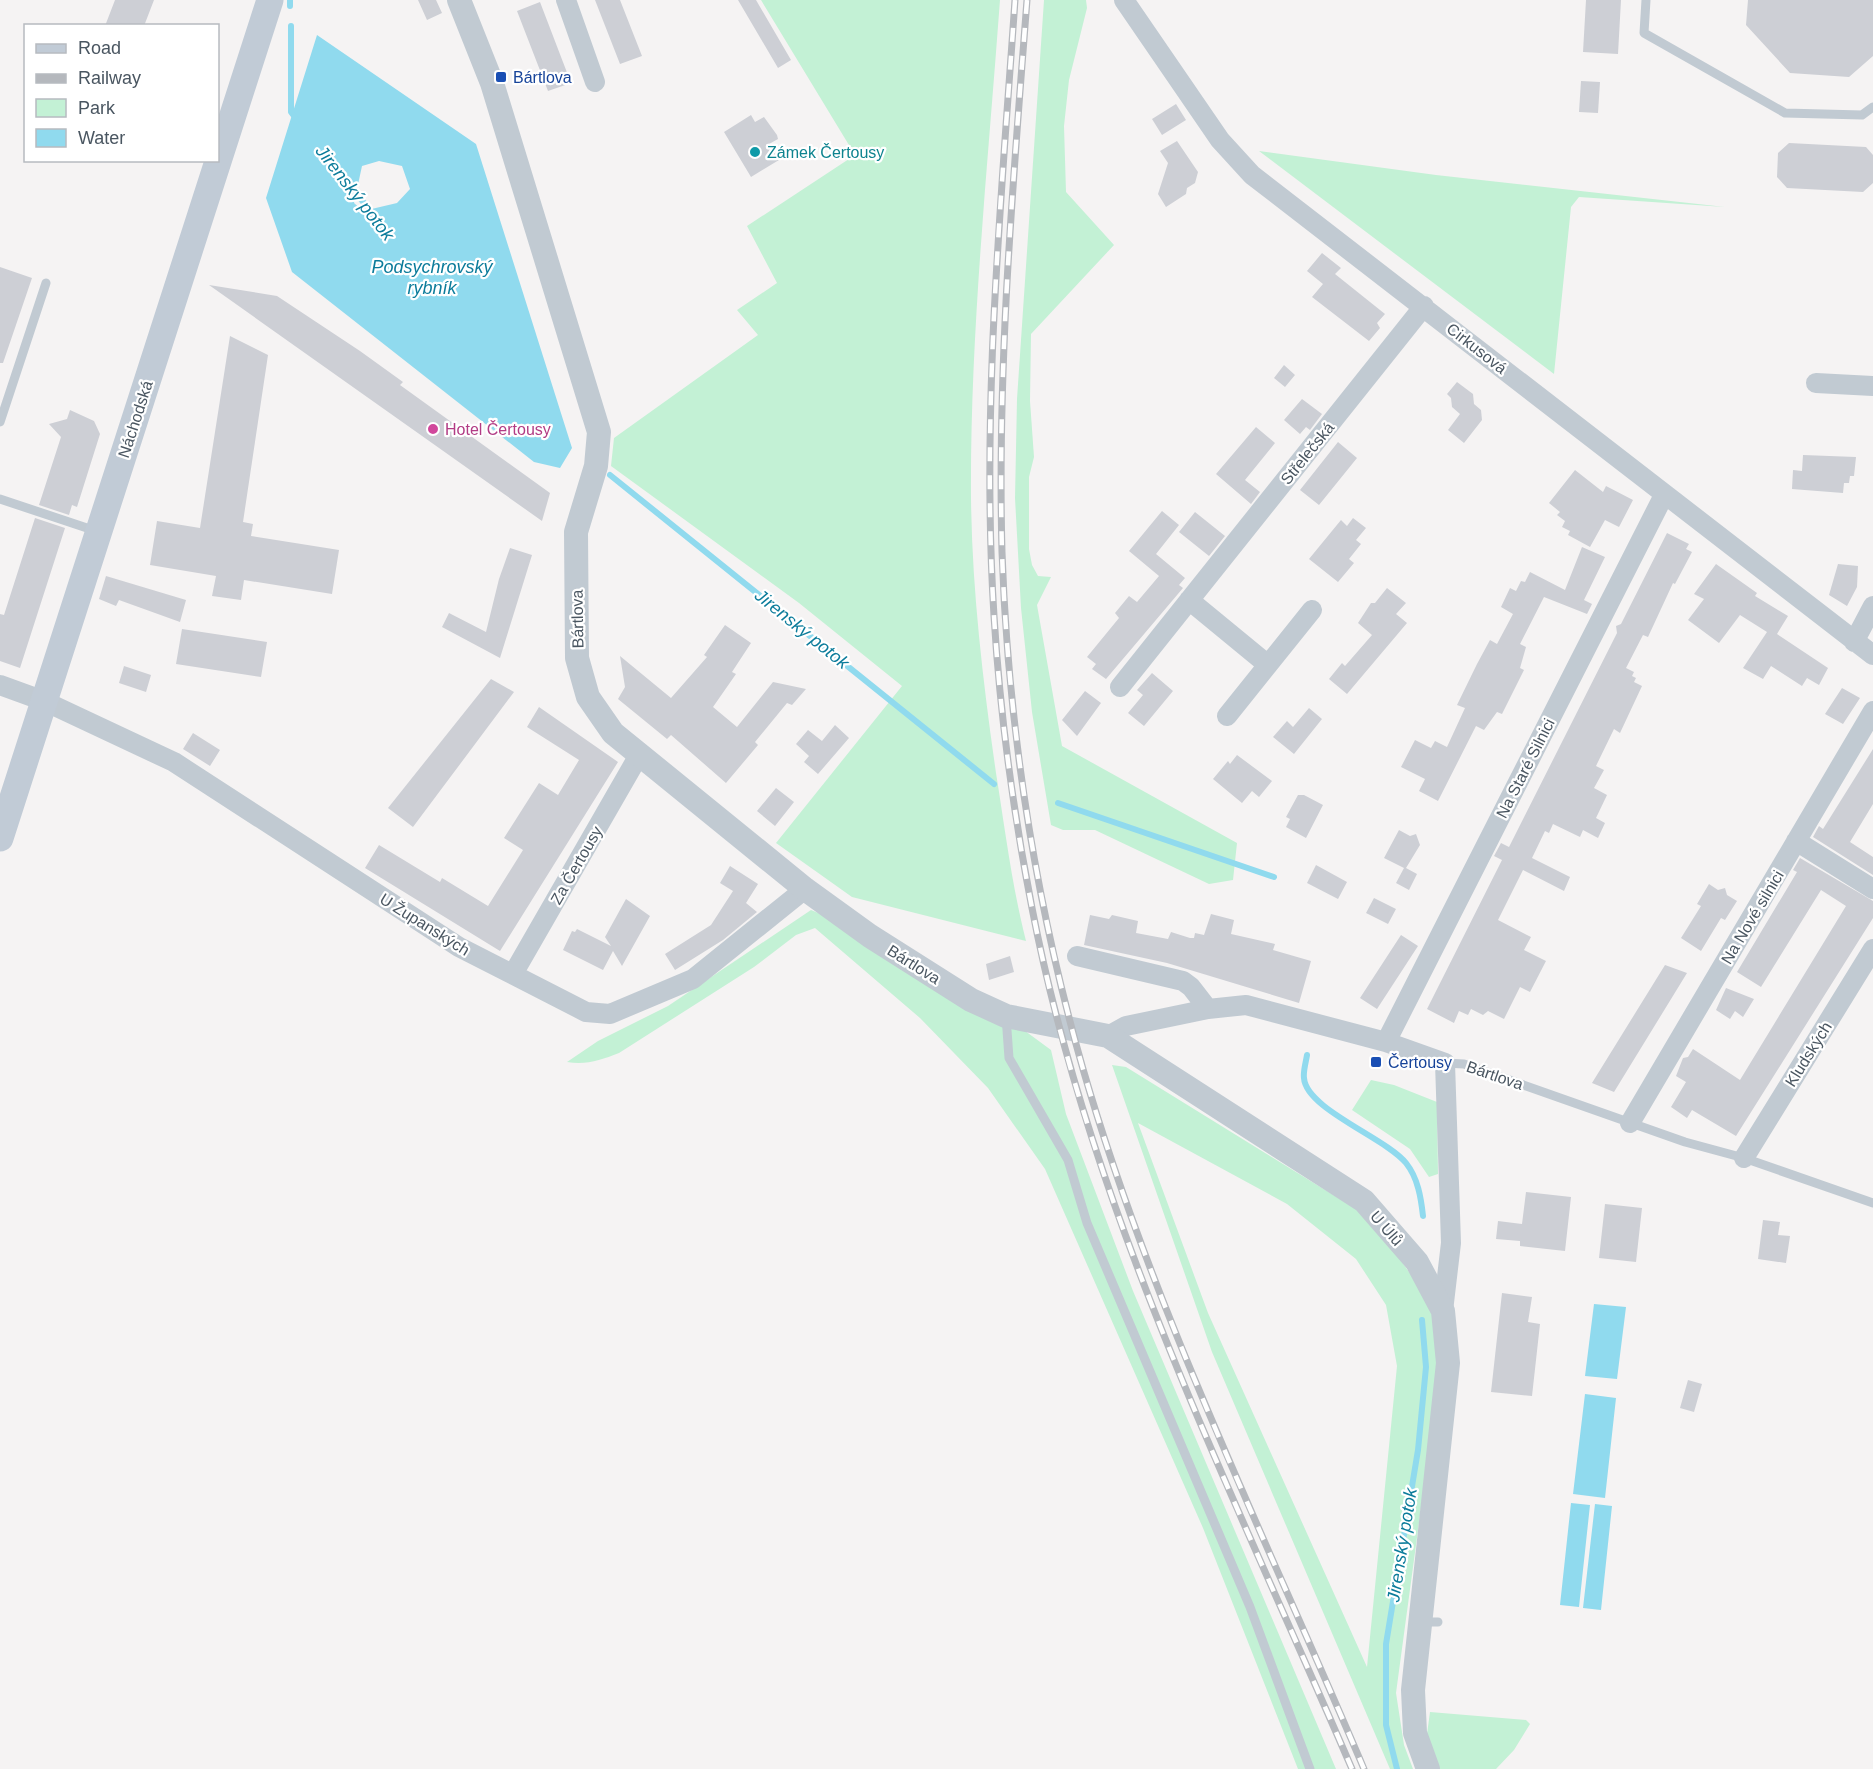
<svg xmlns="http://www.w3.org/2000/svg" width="1873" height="1769" font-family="Helvetica,sans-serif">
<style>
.green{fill:#c3f1d5;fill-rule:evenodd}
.water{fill:#90daee;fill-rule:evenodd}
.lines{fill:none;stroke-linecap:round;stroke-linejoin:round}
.stream{stroke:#90daee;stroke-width:6}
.building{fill:#cdcfd5}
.service{stroke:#c1cad2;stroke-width:9}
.minor{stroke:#c1cad2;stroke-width:20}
.tertiary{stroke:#c1cad2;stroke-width:24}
.secondary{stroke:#c1cbd6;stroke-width:27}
.rail-casing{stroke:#b5b8bd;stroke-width:7}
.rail{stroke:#fff;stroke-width:4.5;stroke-dasharray:14;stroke-linecap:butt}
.transit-dot{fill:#1a4fb4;stroke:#fff;stroke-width:2}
.culture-dot{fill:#0f9aa8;stroke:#fff;stroke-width:2}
.hotel-dot{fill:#d1479c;stroke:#fff;stroke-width:2}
.labels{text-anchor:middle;stroke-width:4.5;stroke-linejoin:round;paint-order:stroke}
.transit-label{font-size:16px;fill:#164399;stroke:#fff;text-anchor:start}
.culture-label{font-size:16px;fill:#0d838f;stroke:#fff;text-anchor:start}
.street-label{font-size:16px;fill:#4a5661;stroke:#fff}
.hotel-label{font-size:16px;fill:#b23c85;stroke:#fff;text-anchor:start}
.water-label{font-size:18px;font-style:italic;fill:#0c7c9b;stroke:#fff}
</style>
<rect width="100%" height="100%" fill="#f5f3f3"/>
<path class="green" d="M 761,0 L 1000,0 C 988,165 970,332 971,498 C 972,590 983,682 996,773 C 1005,829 1012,886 1026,941 L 852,897 L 776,843 L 902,686 L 799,603 L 611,466 L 614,438 L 758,335 L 737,310 L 777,283 L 747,226 L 855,155 Z
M 1044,0 L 1086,0 L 1087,8 L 1069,80 L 1064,126 L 1066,192 L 1114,245 L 1031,334 L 1030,401 L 1034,457 L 1029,477 L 1029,549 L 1032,565 L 1038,576 L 1051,577 L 1037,605 L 1062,746 L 1237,843 L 1233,880 L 1209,884 L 1095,830 L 1063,830 L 1051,825 L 1032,712 L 1021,608 L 1015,498 L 1017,399 Z
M 1259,151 L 1436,175 L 1725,207 L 1579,197 L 1571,207 L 1554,374 Z
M 811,910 L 833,919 L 1017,1025 L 1051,1050 L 1066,1114 L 1133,1291 L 1336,1769 L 1298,1769 L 1203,1528 L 1045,1169 L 988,1088 L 920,1018 L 815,928 L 796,935 L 754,967 L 619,1053 C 601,1060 587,1065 567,1062 L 598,1041 L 668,1006 Z
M 1112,1065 L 1126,1067 L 1356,1209 L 1394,1251 L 1422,1290 L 1439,1324 L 1440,1367 L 1396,1693 L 1404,1745 L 1413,1769 L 1390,1769 L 1212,1352 ZM 1138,1123 L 1287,1204 L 1356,1259 L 1386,1305 L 1397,1366 L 1367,1667 L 1208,1313 Z
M 1371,1080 L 1394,1085 L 1437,1102 L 1438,1174 L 1429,1177 L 1410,1149 L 1352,1110 Z
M 1430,1712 L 1526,1720 L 1530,1724 L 1514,1750 L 1496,1769 L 1439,1769 L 1427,1734 Z"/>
<path class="water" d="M 317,35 L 476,144 L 572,448 L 560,468 L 534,462 L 292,272 L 266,198 ZM 379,161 L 402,166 L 410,189 L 397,203 L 363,211 L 354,203 L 362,166 Z
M 1594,1304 L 1626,1307 L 1617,1379 L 1585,1376 Z
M 1585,1394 L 1616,1398 L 1605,1498 L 1573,1494 Z
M 1571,1503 L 1590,1505 L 1579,1607 L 1560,1605 Z
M 1595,1504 L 1612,1506 L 1601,1610 L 1583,1608 Z"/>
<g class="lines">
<path class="stream" d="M 290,6 L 290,0
M 291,26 L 291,112 L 297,120
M 350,186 L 374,215
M 610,475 L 994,784
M 1058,803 L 1274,877
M 1307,1055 C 1306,1062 1303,1071 1304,1078 C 1306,1109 1386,1138 1406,1163 C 1418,1178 1421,1198 1423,1216
M 1397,1769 L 1386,1725 L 1386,1644 L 1418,1450 L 1426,1367 L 1422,1320"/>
</g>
<path class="building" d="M 115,0 L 154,0 L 144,26 L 105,26 Z
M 418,0 L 436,0 L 442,13 L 427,20 Z
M 595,0 L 620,0 L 642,56 L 620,64 Z
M 738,0 L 756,0 L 791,60 L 778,68 Z
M 1586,0 L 1621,0 L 1618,54 L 1583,52 Z
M 1748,0 L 1873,0 L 1873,56 L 1849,77 L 1790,73 L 1746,25 Z
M 540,2 L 571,83 L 548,91 L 517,11 Z
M 1581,81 L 1600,82 L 1598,113 L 1579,112 Z
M 1176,104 L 1186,120 L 1162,135 L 1152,119 Z
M 751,115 L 755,122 L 764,117 L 777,135 L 778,139 L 769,144 L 779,160 L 751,177 L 724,132 Z
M 1177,141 L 1198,172 L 1195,183 L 1187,188 L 1186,194 L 1166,207 L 1158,194 L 1168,163 L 1160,151 Z
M 1789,143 L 1866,147 L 1873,155 L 1873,183 L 1863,192 L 1787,188 L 1777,177 L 1778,153 Z
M 1322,253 L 1341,268 L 1335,274 L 1385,314 L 1377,323 L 1380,328 L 1369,341 L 1312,297 L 1323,284 L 1307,271 Z
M 0,267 L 32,278 L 3,363 L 0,363 Z
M 209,285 L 277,296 L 360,351 L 403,382 L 400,385 L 550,493 L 542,521 Z
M 230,336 L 268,355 L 243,522 L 253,524 L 251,536 L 339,550 L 332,594 L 244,580 L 241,600 L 212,596 L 216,576 L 150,565 L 157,521 L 200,528 Z
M 1284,365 L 1295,375 L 1285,387 L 1274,378 Z
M 1457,382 L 1473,394 L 1474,404 L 1481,410 L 1482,420 L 1464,443 L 1448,430 L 1460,414 L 1452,407 L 1451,398 L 1447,394 Z
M 1302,399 L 1322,414 L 1310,430 L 1306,427 L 1300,434 L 1284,420 Z
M 70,410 L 94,421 L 100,434 L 77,507 L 72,505 L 69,515 L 39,505 L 61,437 L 49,424 L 67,419 Z
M 1256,427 L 1275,443 L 1245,480 L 1260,492 L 1251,504 L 1216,474 Z
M 1338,442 L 1357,458 L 1319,505 L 1300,490 Z
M 1803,455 L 1856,457 L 1854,476 L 1850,476 L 1849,483 L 1844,483 L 1843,493 L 1792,489 L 1793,470 L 1802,471 Z
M 1575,470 L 1603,492 L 1606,486 L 1633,500 L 1619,527 L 1605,520 L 1590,547 L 1568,535 L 1570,531 L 1562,527 L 1565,521 L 1557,515 L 1560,512 L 1549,503 Z
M 1162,511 L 1179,525 L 1156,554 L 1185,578 L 1179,585 L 1183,588 L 1106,679 L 1092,669 L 1096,664 L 1087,657 L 1119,618 L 1115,613 L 1129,596 L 1137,602 L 1159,576 L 1129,551 Z
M 1195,512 L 1225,536 L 1209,556 L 1179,532 Z
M 35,518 L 65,528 L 20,668 L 0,661 L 0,614 L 4,615 Z
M 1353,518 L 1366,528 L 1356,540 L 1361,544 L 1349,559 L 1354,563 L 1338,582 L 1309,559 L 1341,520 L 1347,526 Z
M 1667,533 L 1689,544 L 1686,549 L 1692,552 L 1675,584 L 1673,583 L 1648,637 L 1643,635 L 1626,668 L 1634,672 L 1632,676 L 1636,678 L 1634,682 L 1642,686 L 1620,733 L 1614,729 L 1596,766 L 1604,770 L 1594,788 L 1607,795 L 1596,818 L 1605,823 L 1598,838 L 1583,830 L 1580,837 L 1553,824 L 1549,833 L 1545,831 L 1532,858 L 1570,877 L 1564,891 L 1523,870 L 1498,920 L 1531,937 L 1524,950 L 1546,961 L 1530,992 L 1520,987 L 1504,1019 L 1488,1011 L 1483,1015 L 1471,1009 L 1468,1015 L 1459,1011 L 1454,1023 L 1427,1009 L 1502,860 L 1494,856 L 1501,843 L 1509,847 L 1617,633 L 1616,626 L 1621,624 Z
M 1582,547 L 1605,557 L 1584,600 L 1592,604 L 1587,614 L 1544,597 L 1520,644 L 1526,647 L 1520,668 L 1524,670 L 1502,714 L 1497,712 L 1484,730 L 1476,726 L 1438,801 L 1419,791 L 1425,779 L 1401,767 L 1415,740 L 1431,748 L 1435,741 L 1447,747 L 1465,708 L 1457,705 L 1477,664 L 1490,640 L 1497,644 L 1513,614 L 1501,607 L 1510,588 L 1516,591 L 1521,581 L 1525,582 L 1530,572 L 1565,590 Z
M 510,548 L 532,555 L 500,658 L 442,627 L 449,613 L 486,632 L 499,579 Z
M 1716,564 L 1757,593 L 1755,596 L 1788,616 L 1777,634 L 1828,668 L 1819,685 L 1807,678 L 1802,686 L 1771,666 L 1763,679 L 1743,668 L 1767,632 L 1740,615 L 1719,643 L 1688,620 L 1704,599 L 1694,594 Z
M 1838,564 L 1858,566 L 1857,587 L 1847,606 L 1829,595 Z
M 106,576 L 186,600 L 180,622 L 119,600 L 116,606 L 99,599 Z
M 1387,588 L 1406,603 L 1396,614 L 1407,623 L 1347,694 L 1329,679 L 1342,663 L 1345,666 L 1372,635 L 1358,623 L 1371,603 L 1375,603 Z
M 725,625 L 751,643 L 732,672 L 736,674 L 713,707 L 737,727 L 773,682 L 806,689 L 792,705 L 787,703 L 755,742 L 758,745 L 726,783 L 671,735 L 667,739 L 618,699 L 625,687 L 620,656 L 671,698 L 707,657 L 704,655 Z
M 182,629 L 267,642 L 261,677 L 176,664 Z
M 124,666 L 151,675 L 146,692 L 119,683 Z
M 1152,673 L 1173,691 L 1144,726 L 1128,713 L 1143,695 L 1137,690 Z
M 491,679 L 514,692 L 413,827 L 388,808 Z
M 1842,688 L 1860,698 L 1843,724 L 1825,714 Z
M 1085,691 L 1101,703 L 1077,736 L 1062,720 Z
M 539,707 L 618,762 L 500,951 L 365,868 L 379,845 L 440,882 L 442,878 L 488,906 L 523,850 L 504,838 L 539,783 L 558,795 L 579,760 L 527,727 Z
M 1309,708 L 1322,719 L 1294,754 L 1273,737 L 1287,721 L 1293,727 Z
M 835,725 L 849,738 L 818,774 L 804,762 L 809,756 L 796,744 L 808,730 L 822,741 Z
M 193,733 L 220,750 L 210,766 L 183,749 Z
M 1873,749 L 1873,804 L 1850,842 L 1873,857 L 1873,875 L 1813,837 L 1819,826 L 1823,829 Z
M 1237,755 L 1272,781 L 1259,797 L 1252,791 L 1242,803 L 1213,779 L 1228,761 L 1230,764 Z
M 776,788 L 794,802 L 775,826 L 757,811 Z
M 1298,795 L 1304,795 L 1323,805 L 1306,838 L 1286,827 L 1290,819 L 1286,817 Z
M 1399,830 L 1410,836 L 1416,834 L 1420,845 L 1406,868 L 1417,874 L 1409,890 L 1396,883 L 1404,868 L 1384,858 Z
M 1800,858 L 1873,901 L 1873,918 L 1736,1136 L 1692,1110 L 1687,1118 L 1671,1107 L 1686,1082 L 1676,1076 L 1683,1058 L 1688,1057 L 1693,1049 L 1740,1080 L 1846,906 L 1821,890 L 1761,987 L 1737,972 L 1797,872 L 1793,870 Z
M 1316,865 L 1347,882 L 1338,899 L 1307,883 Z
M 730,866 L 758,884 L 746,903 L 757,912 L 723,940 L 675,970 L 665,954 L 711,925 L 733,891 L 720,883 Z
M 1709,884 L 1718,890 L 1725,888 L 1727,895 L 1737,901 L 1725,920 L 1721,918 L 1701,951 L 1681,938 L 1701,906 L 1697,904 Z
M 1374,898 L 1396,909 L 1388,924 L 1366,913 Z
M 626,899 L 650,916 L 622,966 L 613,951 L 603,970 L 563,950 L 572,931 L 575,932 L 577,929 L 611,946 L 605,937 Z
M 1211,914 L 1234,920 L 1231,934 L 1275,944 L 1273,950 L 1311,961 L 1299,1003 L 1167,963 L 1084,945 L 1090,915 L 1109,919 L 1112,915 L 1138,921 L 1136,933 L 1168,939 L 1171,932 L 1190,938 L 1194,938 L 1195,933 L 1204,935 Z
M 1401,935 L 1418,946 L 1377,1009 L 1360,998 Z
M 1010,956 L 1014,972 L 989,980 L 986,964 Z
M 1665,965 L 1687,973 L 1614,1092 L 1592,1083 Z
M 1726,988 L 1754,999 L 1743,1017 L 1735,1011 L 1730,1019 L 1716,1010 Z
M 1526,1192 L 1571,1197 L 1565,1251 L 1520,1246 L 1520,1241 L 1496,1239 L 1498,1221 L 1522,1224 Z
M 1605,1204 L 1642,1208 L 1636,1262 L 1599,1258 Z
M 1763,1220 L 1780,1222 L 1778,1235 L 1790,1236 L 1786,1263 L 1758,1259 Z
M 1502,1293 L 1532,1297 L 1528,1322 L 1540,1324 L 1532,1396 L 1491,1392 Z
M 1688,1380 L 1702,1384 L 1694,1412 L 1680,1408 Z"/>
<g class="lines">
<path class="service" d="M 1646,0 L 1644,33 L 1785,113 L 1862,115 L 1873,107
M 0,422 L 46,283
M 0,499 L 96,531
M 1006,1016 L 1009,1058 L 1068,1160 L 1087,1223 L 1250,1607 L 1310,1769
M 1445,1063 L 1464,1064 L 1685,1142 L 1744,1158 L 1873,1203
M 1421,1622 L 1438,1622"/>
<path class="minor" d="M 566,0 L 595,82
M 1124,0 L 1220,140 L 1252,175 L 1873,655
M 1816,383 L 1873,386
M 1189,600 L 1268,665
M 1854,642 L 1873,606
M 0,685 L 44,701 L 174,762 L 459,947 L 586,1012 L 610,1014 L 693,979 L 805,889
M 1120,687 L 1424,306
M 1227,716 L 1312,610
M 1796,841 L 1873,889
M 1077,956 L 1183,981 L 1191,987 L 1208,1009
M 513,974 L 639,755
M 1108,1036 L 1126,1026 L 1208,1009 L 1246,1005 L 1386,1042 L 1445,1063 L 1451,1243 L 1443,1311
M 1386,1042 L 1664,495
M 1630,1123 L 1873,711
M 1744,1158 L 1873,949"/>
<path class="tertiary" d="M 459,0 L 492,83 L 599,432 L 596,466 L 576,532 L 577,658 L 588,697 L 613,733 L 805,889 L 870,936 L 971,1000 L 1006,1016 L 1108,1036 L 1364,1201 L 1417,1262 L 1443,1311 L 1448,1363 L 1413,1690 L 1415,1733 L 1428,1769"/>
<path class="secondary" d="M 0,838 L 270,0"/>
<defs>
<path id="rail" d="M 1015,0 C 1001,204 981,411 994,616 C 1000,714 1013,811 1032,908 C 1090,1210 1231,1488 1352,1769
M 1027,0 C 1013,183 997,368 1002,552 C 1008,726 1035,901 1083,1069 C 1153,1311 1266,1538 1364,1769"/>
</defs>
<use href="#rail" class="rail-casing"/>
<use href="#rail" class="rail"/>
</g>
<g class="transit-dot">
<rect x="495" y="71" width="12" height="12" rx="3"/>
<rect x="1370" y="1056" width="12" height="12" rx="3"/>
</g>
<circle class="culture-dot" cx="755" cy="152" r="6"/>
<circle class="hotel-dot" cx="433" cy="429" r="6"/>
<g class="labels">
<g class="transit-label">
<text x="513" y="83">Bártlova</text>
<text x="1388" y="1068">Čertousy</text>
</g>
<g class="culture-label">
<text x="767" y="158">Zámek Čertousy</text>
</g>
<g class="street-label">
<text transform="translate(1477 348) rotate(38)" y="6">Cirkusová</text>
<text transform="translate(135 419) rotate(-72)" y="6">Náchodská</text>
<text transform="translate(1307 453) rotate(-51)" y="6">Střelečská</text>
<text transform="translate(577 619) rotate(-91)" y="6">Bártlova</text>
<text transform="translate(1525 768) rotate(-63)" y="6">Na Staré Silnici</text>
<text transform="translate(576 865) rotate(-60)" y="6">Za Čertousy</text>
<text transform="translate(1752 917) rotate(-59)" y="6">Na Nové silnici</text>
<text transform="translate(425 924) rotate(32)" y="6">U Županských</text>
<text transform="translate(914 964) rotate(32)" y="6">Bártlova</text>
<text transform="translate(1808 1054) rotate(-58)" y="6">Kludských</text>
<text transform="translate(1495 1075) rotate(19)" y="6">Bártlova</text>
<text transform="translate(1387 1228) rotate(49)" y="6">U Úlů</text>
</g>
<g class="hotel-label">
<text x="445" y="435">Hotel Čertousy</text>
</g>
<g class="water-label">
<text transform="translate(355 193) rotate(52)" y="6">Jirenský potok</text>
<text x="432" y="273">Podsychrovský<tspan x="432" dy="21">rybník</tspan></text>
<text transform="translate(802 629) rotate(39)" y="6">Jirenský potok</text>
<text transform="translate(1402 1545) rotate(-81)" y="6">Jirenský potok</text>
</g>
</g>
<rect x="24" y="24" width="195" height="138" fill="#ffffff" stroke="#b7bbc0" stroke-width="1.5"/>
<rect x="36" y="44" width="30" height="9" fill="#c1cbd6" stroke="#b7bbc0" stroke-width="1.5"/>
<text x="78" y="54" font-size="18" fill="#4a5661">Road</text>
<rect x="36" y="74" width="30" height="9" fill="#b5b8bd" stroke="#b7bbc0" stroke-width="1.5"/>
<text x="78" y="84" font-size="18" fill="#4a5661">Railway</text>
<rect x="36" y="99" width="30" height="18" fill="#c3f1d5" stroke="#b7bbc0" stroke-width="1.5"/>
<text x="78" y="114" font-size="18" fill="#4a5661">Park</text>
<rect x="36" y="129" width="30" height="18" fill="#90daee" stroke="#b7bbc0" stroke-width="1.5"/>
<text x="78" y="144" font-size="18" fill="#4a5661">Water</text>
</svg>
